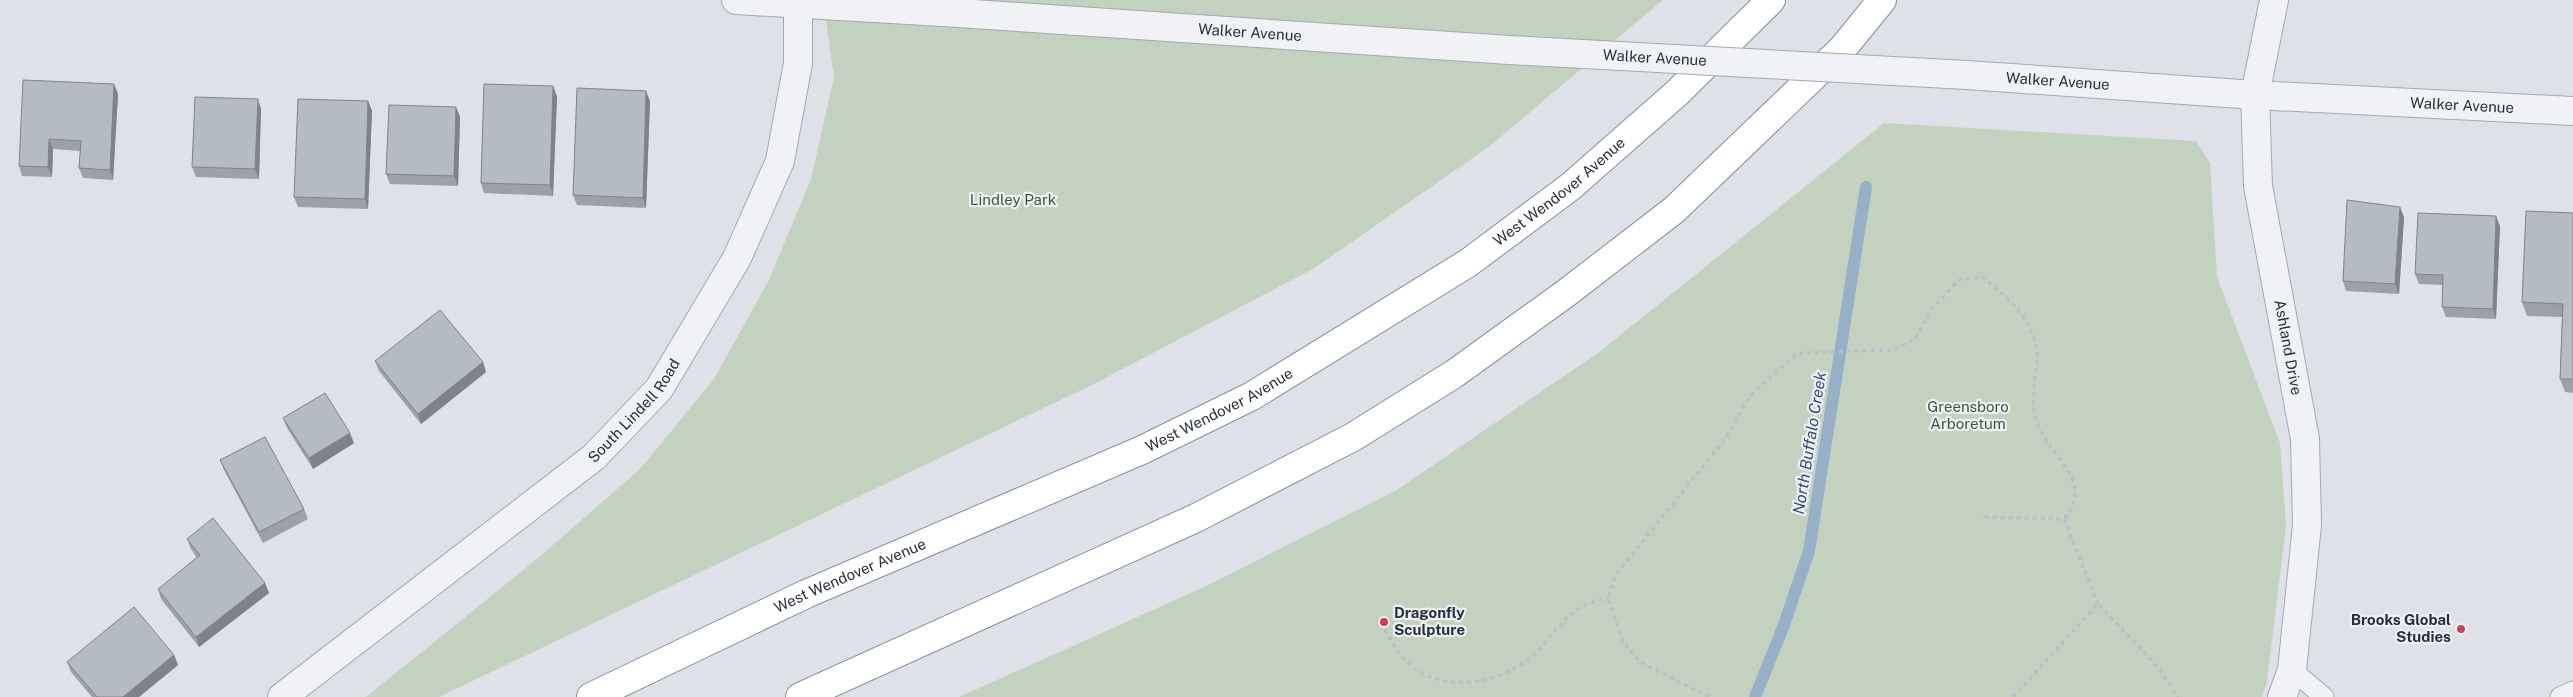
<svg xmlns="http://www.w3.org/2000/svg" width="2573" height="697" font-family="'Public Sans',sans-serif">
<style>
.green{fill:#c3d2bf}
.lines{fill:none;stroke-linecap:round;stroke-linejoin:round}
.stream{stroke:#98afc8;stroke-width:12}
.service-casing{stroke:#a3a9b2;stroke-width:21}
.minor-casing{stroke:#a3a9b2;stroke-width:30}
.tertiary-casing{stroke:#a3a9b2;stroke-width:30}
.motorway-casing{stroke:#858f9e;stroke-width:30}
.path{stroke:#bcbfc6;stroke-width:3;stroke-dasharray:4 4;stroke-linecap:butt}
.service{stroke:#f0f2f6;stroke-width:19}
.minor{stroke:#f0f2f6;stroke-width:28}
.tertiary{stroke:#f0f2f6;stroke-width:28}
.motorway{stroke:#fff;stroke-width:28}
.tertiary-bridge-casing{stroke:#a3a9b2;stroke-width:30;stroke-linecap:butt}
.tertiary-bridge{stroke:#f0f2f6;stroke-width:28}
.wall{fill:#9ca1a9}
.shaded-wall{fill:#7f8389}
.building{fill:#b5bbc4;stroke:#7f8389}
.poi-dot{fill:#cf4055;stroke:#edf0f5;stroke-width:2}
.labels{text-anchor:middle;stroke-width:4.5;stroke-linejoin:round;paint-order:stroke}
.street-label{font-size:15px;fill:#272f3e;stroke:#edf0f5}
.park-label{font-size:15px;fill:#3b5a34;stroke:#edf0f5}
.poi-label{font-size:15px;font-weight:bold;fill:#272f3e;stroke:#edf0f5;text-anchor:start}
.water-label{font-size:16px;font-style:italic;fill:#314e73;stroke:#edf0f5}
</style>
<rect width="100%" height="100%" fill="#dee2e8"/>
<path class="green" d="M 823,0 L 1663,0 L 1490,146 L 1313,269 L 1090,386 L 439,697 L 366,697 L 538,558 L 640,469 L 714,379 L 769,280 L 811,179 L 834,77 Z
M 1884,123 L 2196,141 L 2210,163 L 2217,277 L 2280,443 L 2286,526 L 2267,681 L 2262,697 L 959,697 L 1204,587 L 1395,491 L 1598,353 Z"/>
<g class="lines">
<path class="stream" d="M 1755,697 L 1784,625 L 1809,551 L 1866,187"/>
<defs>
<path id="service" d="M 2292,670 L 2324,697
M 2560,697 L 2573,691"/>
<g id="minor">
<path id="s1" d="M 2274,0 L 2255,95 L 2258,186 L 2305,439 L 2307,525 L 2292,670 L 2282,697"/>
<path id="s2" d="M 282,697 L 594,457 L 659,389 L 737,258 L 780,161 L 798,63 L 798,0"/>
</g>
<g id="tertiary">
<path id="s3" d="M 736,0 L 943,12 L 1510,50"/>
<path id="s4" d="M 1967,75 L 2255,95 L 2573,111"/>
</g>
<g id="motorway">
<path id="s5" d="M 591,697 L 806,594 L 1142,450 L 1252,396 L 1468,263 L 1570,187 L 1677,93 L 1771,0"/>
<path d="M 800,697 L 1196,518 L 1353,437 L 1454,374 L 1565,294 L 1674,210 L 1843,48 L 1882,0"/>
</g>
</defs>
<use href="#service" class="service-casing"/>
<use href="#minor" class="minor-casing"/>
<use href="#tertiary" class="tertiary-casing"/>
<use href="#motorway" class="motorway-casing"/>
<path class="path" d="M 2064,519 L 2098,604
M 1385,630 C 1391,639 1396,651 1404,659 C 1435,693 1491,687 1526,661 C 1559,635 1560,608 1608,598
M 1709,697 L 1640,662 L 1623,642 L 1608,598 L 1615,576 L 1726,438 L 1750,396 L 1798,353 L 1893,350 L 1915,339 L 1932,309 L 1959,280 L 1982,277 C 2006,296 2033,318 2037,352 C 2038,360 2035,370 2035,378 C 2034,394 2031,408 2037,423 C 2049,456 2096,481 2064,519 L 1980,517
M 2013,697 L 2098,604 L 2157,666 L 2178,697"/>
<use href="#service" class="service"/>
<use href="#minor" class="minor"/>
<use href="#tertiary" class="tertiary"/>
<use href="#motorway" class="motorway"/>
<defs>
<g id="tertiary-bridge">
<path id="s6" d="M 1510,50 L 1967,75"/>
</g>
</defs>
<use href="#tertiary-bridge" class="tertiary-bridge-casing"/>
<use href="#tertiary-bridge" class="tertiary-bridge"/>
</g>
<path class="wall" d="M 114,84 L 118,94 L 113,180 L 83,178 L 79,168 L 80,151 L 53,149 L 52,177 L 22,176 L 19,166 Z
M 557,96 L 553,196 L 484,193 L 481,183 Z
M 368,101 L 372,111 L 368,209 L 298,207 L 294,197 Z
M 650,101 L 646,208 L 577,205 L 573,195 Z
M 456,107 L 460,117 L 458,186 L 390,184 L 386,174 Z
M 261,109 L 259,179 L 196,177 L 192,167 Z
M 2573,213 L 2573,393 L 2565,392 L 2560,379 L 2562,317 L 2527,316 L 2522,302 Z
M 2404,217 L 2399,294 L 2346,291 L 2343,281 Z
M 2500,226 L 2496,319 L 2446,317 L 2442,307 L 2443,285 L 2419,284 L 2415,274 Z
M 375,361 L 483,362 L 486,372 L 421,424 L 379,371 Z
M 283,418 L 354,443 L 313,469 L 287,428 Z
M 220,460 L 304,509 L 308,519 L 263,543 L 224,470 Z
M 187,539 L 265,583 L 269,593 L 199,647 L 161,599 L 158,589 L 197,558 L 191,549 Z
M 174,655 L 178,665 L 139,697 L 92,697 L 71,672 L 67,662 Z"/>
<path class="shaded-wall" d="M 114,84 L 118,94 L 113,180 L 110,170 Z
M 553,86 L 557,96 L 553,196 L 550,185 Z
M 646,91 L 650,101 L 646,208 L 643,198 Z
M 258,99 L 261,109 L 259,179 L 255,169 Z
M 368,101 L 372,111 L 368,209 L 365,199 Z
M 456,107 L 460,117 L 458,186 L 454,176 Z
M 49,139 L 53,149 L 52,177 L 48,167 Z
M 2400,207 L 2404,217 L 2399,294 L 2395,284 Z
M 2496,216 L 2500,226 L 2496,319 L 2493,309 Z
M 483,362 L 486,372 L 421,424 L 418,414 Z
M 350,433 L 354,443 L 313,469 L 309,458 Z
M 265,583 L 269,593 L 199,647 L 196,637 Z
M 174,655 L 178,665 L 139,697 L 123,697 Z"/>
<path class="building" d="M 23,80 L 114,84 L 110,170 L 79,168 L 81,141 L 49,139 L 48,167 L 19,166 Z
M 484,84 L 553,86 L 550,185 L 481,183 Z
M 577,88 L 646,91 L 643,198 L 573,195 Z
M 195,97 L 258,99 L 255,169 L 192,167 Z
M 298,99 L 368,101 L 365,199 L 294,197 Z
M 389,105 L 456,107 L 454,176 L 386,174 Z
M 2347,200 L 2400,207 L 2395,284 L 2343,281 Z
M 2526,211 L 2573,213 L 2573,379 L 2560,379 L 2563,304 L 2522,302 Z
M 2418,213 L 2496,216 L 2493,309 L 2442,307 L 2443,275 L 2415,274 Z
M 440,310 L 483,362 L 418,414 L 375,361 Z
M 325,393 L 350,433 L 309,458 L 283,418 Z
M 265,437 L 304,509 L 259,532 L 220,460 Z
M 213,518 L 265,583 L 196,637 L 158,589 L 200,555 L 187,539 Z
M 134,607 L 174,655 L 123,697 L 97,697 L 67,662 Z"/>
<g class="poi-dot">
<circle cx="1384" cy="622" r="5"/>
<circle cx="2461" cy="629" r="5"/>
</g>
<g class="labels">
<g class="street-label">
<text dy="5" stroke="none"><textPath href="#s3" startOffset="515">Walker Avenue</textPath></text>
<text dy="5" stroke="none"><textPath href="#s6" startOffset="145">Walker Avenue</textPath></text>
<text dy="5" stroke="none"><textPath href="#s4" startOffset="91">Walker Avenue</textPath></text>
<text dy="5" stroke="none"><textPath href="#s4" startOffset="496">Walker Avenue</textPath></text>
<text dy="5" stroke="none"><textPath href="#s5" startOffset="1096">West Wendover Avenue</textPath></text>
<text dy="5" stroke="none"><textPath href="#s1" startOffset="352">Ashland Drive</textPath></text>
<text dy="5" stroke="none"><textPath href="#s2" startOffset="455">South Lindell Road</textPath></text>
<text dy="5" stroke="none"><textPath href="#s5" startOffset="691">West Wendover Avenue</textPath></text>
<text dy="5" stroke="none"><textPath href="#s5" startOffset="286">West Wendover Avenue</textPath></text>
</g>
<g class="park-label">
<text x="1013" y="205">Lindley Park</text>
<text x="1968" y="412">Greensboro<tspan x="1968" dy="17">Arboretum</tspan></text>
</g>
<g class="poi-label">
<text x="1394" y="618">Dragonfly<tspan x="1394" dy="17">Sculpture</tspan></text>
<text x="2451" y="625" text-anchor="end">Brooks Global<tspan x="2451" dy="17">Studies</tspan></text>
</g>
<g class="water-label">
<text transform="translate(1809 443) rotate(-81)" y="6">North Buffalo Creek</text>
</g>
</g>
</svg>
